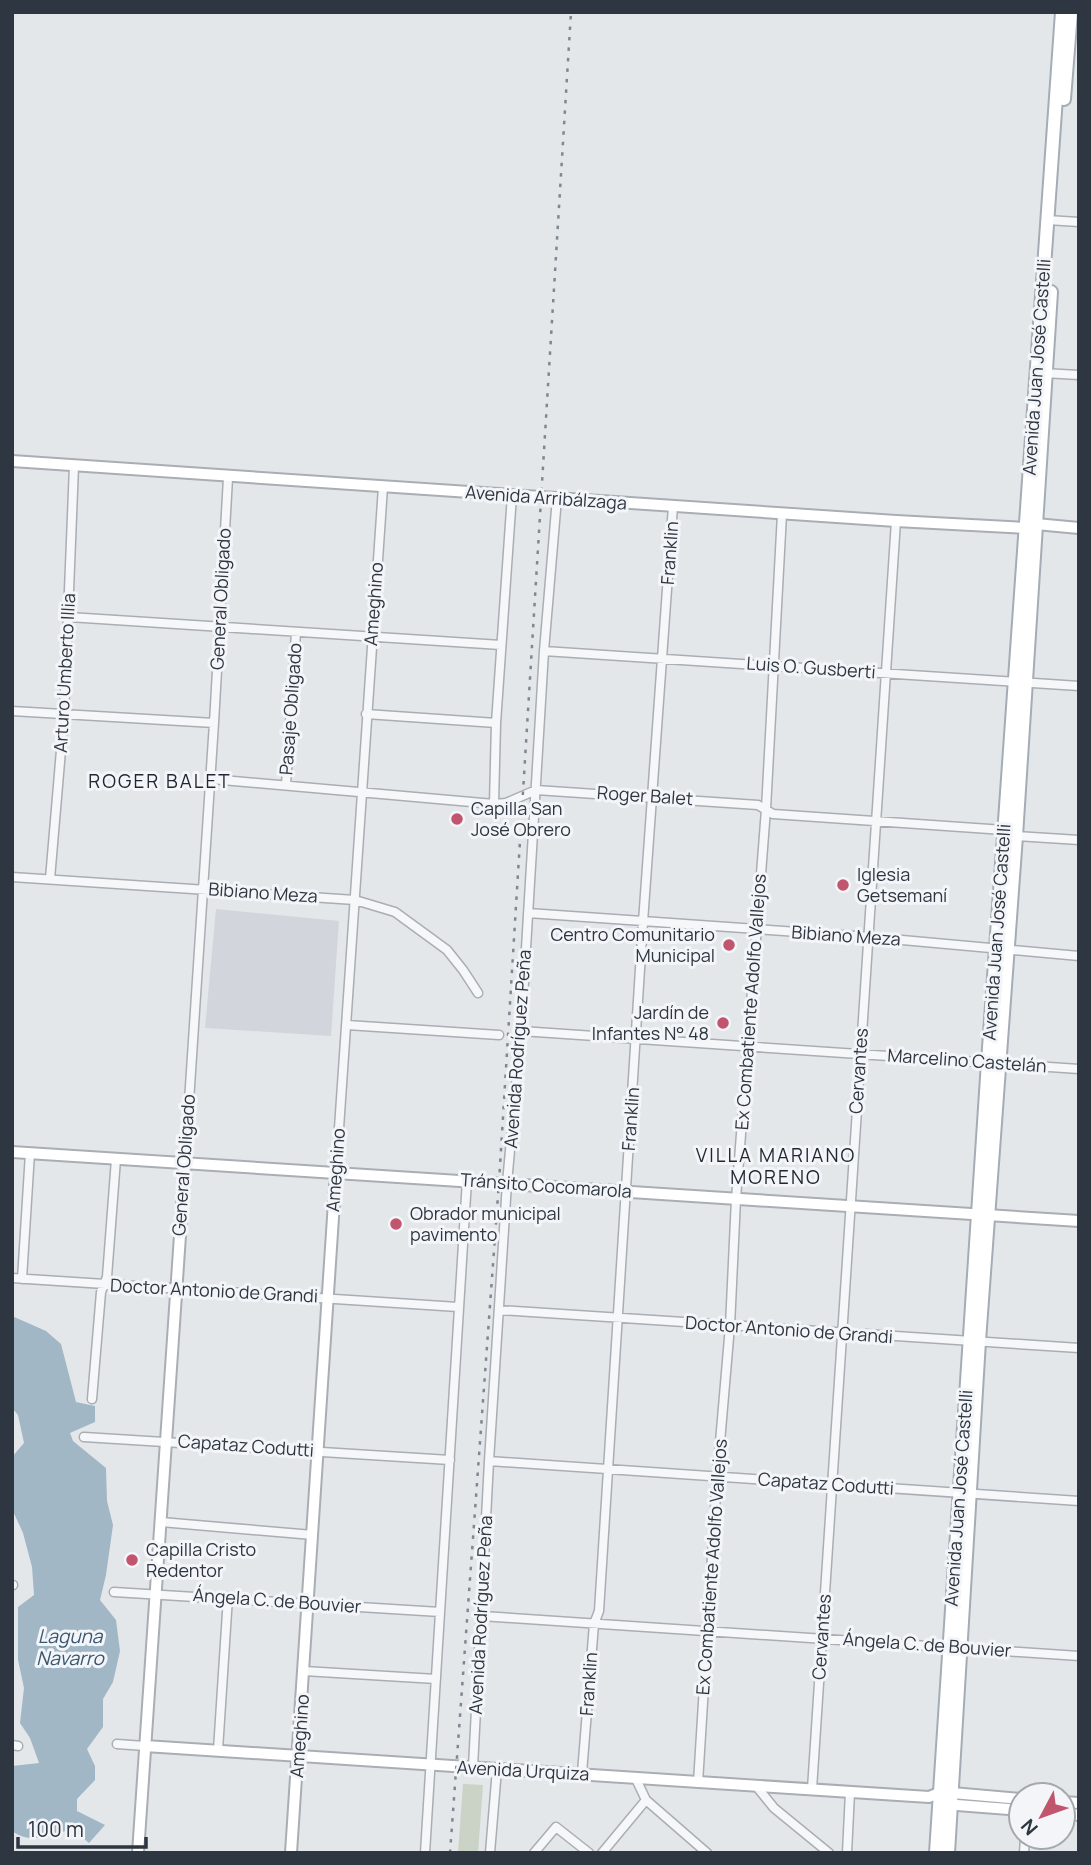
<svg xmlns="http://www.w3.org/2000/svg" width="1091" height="1865" font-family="Manrope,sans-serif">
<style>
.built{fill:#d2d6dc}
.green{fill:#cad3c5}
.water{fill:#a2b7c6}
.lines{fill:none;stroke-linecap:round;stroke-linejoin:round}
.street-casing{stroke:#a9aeb4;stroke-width:11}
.secondary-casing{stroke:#a9aeb4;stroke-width:14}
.primary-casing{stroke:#a4acb5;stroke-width:16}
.street{stroke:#f6f7f9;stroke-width:8}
.secondary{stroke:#fff;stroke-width:10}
.primary{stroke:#fff;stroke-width:12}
.rail{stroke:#7e8792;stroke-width:2.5;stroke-dasharray:3.5 7;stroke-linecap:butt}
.poi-dot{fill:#c2556e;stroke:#f3f5f8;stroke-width:2.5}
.labels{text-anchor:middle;stroke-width:6;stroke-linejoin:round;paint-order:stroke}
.street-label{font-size:18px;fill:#2d3641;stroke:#f3f5f8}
.poi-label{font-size:18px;fill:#2d3641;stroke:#f3f5f8;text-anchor:start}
.neighbourhood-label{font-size:19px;letter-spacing:2px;fill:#1f2732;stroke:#f3f5f8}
.water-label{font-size:19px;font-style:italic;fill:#3a5771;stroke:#f3f5f8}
</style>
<rect width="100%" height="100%" fill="#e3e7ea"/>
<path class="built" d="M 216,909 L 339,921 L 331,1036 L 205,1028 Z"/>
<path class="green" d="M 463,1784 L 483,1785 L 478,1853 L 458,1853 Z"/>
<path class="water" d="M 12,1316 L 46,1331 L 61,1344 L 76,1402 L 95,1406 L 95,1422 L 70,1433 L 73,1441 L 106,1468 L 107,1501 L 113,1525 L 106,1575 L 100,1600 L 116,1620 L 120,1651 L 113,1682 L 103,1699 L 103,1727 L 87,1749 L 95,1766 L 95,1780 L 77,1799 L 77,1811 L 105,1825 L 89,1843 L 72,1829 C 51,1835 31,1845 12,1831 L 12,1766 L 39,1763 L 30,1738 L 20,1723 L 24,1688 L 18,1660 L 18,1607 L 34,1595 L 32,1567 L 23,1533 L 12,1509 L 12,1457 L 24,1443 L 18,1415 L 12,1408 Z"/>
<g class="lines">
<defs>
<path id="street" d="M 1047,220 L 1079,222
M 1043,373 L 1079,375
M 69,617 L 501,645
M 544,651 L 1079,686
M 12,711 L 214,723
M 366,714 L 496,723
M 211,779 L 494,804 L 506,803 L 536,790 L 758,805 L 773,814 L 1004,830 L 1016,836 L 1079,840
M 286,785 L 296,632
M 494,804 L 496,723 L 512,495
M 12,877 L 355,900 L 395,912 L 447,950 L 463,970 L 478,993
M 50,879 L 64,715 L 74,466
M 528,913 L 869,937 L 1079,956
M 347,1025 L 499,1035
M 521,1031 L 1079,1069
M 185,1162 L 214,723 L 228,478
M 336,1172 L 383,487
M 12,1278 L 458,1307
M 22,1279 L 30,1153
M 499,1310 L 1079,1348
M 92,1399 L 101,1292 L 107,1277 L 116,1159
M 84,1437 L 450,1460
M 489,1461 L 1079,1501
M 161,1522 L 313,1535
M 12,1585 L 13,1585
M 114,1592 L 440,1612
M 482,1616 L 1079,1656
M 304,1671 L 436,1679
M 117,1744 L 145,1746
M 12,1745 L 18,1746
M 218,1750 L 228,1597
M 473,1767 L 489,1461 L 507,1183 L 521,1031 L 544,651 L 557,498
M 582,1773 L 594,1624 L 599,1611 L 643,922 L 673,506
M 636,1779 L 646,1800 L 707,1853
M 698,1783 L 717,1477 L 730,1326 L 736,1199 L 766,809 L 782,514
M 757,1787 L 774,1808 L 829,1853
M 812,1789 L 896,521
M 425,1853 L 467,1180
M 490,1853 L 497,1769
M 534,1853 L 556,1827 L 589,1853
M 602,1853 L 646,1800
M 847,1853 L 850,1792
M 1024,1853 L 1025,1837"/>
<path id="secondary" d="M 12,461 L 896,521 L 1026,528 L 1036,524 L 1079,528
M 12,1152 L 1079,1221
M 145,1746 C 407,1761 668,1781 929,1797 L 941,1792 L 1021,1799
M 1063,1802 L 1079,1803
M 944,1804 L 1021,1810
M 1063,1813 L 1079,1815
M 138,1853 L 185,1162
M 291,1853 L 336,1172"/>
<path id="primary" d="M 1064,99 L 1071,12
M 936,1853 L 988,1062 L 1062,12
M 948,1853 L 979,1341 L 1016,836 L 1051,292"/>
</defs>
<use href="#street" class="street-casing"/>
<use href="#secondary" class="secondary-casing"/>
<use href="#primary" class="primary-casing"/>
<use href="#street" class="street"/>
<use href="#secondary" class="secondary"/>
<use href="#primary" class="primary"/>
<path class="rail" d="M 450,1853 L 499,1182 L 571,12"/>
</g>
<g class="poi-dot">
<circle cx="457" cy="819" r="7"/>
<circle cx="843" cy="885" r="7"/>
<circle cx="729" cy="945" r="7"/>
<circle cx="723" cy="1023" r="7"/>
<circle cx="396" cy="1224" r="7"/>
<circle cx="132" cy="1560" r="7"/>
</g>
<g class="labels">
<g class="street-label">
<text transform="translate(1037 367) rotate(-86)" y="6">Avenida Juan José Castelli</text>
<text transform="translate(546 498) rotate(4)" y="6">Avenida Arribálzaga</text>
<text transform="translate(670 553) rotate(-86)" y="6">Franklin</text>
<text transform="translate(221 599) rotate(-87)" y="6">General Obligado</text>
<text transform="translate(374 604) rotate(-86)" y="6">Ameghino</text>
<text transform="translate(811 668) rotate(4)" y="6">Luis O. Gusberti</text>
<text transform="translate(65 673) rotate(-87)" y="6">Arturo Umberto Illia</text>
<text transform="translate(291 709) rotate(-86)" y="6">Pasaje Obligado</text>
<text transform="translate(645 796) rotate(4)" y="6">Roger Balet</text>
<text transform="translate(263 893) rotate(4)" y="6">Bibiano Meza</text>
<text transform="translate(997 932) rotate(-86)" y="6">Avenida Juan José Castelli</text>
<text transform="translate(846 936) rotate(4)" y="6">Bibiano Meza</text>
<text transform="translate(751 1002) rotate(-86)" y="6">Ex Combatiente Adolfo Vallejos</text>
<text transform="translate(518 1049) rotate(-86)" y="6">Avenida Rodríguez Peña</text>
<text transform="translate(967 1061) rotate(4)" y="6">Marcelino Castelán</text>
<text transform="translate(859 1071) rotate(-86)" y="6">Cervantes</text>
<text transform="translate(631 1119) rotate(-86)" y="6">Franklin</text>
<text transform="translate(184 1165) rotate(-86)" y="6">General Obligado</text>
<text transform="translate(336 1170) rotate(-86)" y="6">Ameghino</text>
<text transform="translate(546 1186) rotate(4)" y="6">Tránsito Cocomarola</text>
<text transform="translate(214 1291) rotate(3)" y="6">Doctor Antonio de Grandi</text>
<text transform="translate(789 1330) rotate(4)" y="6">Doctor Antonio de Grandi</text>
<text transform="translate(246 1446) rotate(4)" y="6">Capataz Codutti</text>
<text transform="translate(826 1484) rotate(4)" y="6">Capataz Codutti</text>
<text transform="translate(959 1498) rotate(-86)" y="6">Avenida Juan José Castelli</text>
<text transform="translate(712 1567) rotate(-86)" y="6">Ex Combatiente Adolfo Vallejos</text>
<text transform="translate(277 1601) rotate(4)" y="6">Ángela C. de Bouvier</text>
<text transform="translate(481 1615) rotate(-87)" y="6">Avenida Rodríguez Peña</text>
<text transform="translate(822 1637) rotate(-86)" y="6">Cervantes</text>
<text transform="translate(927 1645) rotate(4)" y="6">Ángela C. de Bouvier</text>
<text transform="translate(589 1684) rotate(-86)" y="6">Franklin</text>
<text transform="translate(300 1736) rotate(-86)" y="6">Ameghino</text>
<text transform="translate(523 1771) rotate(3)" y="6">Avenida Urquiza</text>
</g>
<g class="poi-label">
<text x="471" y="815">Capilla San<tspan x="471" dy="21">José Obrero</tspan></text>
<text x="857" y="881">Iglesia<tspan x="857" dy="21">Getsemaní</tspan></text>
<text x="715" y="941" text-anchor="end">Centro Comunitario<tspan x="715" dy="21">Municipal</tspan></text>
<text x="709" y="1019" text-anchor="end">Jardín de<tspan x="709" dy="21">Infantes N° 48</tspan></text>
<text x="410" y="1220">Obrador municipal<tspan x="410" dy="21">pavimento</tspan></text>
<text x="146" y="1556">Capilla Cristo<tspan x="146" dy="21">Redentor</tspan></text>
</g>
<g class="neighbourhood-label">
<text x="160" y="788">ROGER BALET</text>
<text x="776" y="1162">VILLA MARIANO<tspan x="776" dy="22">MORENO</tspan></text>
</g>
<g class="water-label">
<text x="70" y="1643">Laguna<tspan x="70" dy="22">Navarro</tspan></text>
</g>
</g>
<rect width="1091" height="1865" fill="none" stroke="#2d3641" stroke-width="28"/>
<g transform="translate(1042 1816) rotate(229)"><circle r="33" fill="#f3f5f8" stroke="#a4a9af" stroke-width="2"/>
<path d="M0-5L12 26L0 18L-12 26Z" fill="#c2556e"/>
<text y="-10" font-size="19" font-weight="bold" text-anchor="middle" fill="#2d3641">N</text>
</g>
<path d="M18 1837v10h128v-10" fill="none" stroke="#2d3641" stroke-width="3.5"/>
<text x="28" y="1837" font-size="21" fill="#2d3641" stroke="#f3f5f8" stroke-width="5" paint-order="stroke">100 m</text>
</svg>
